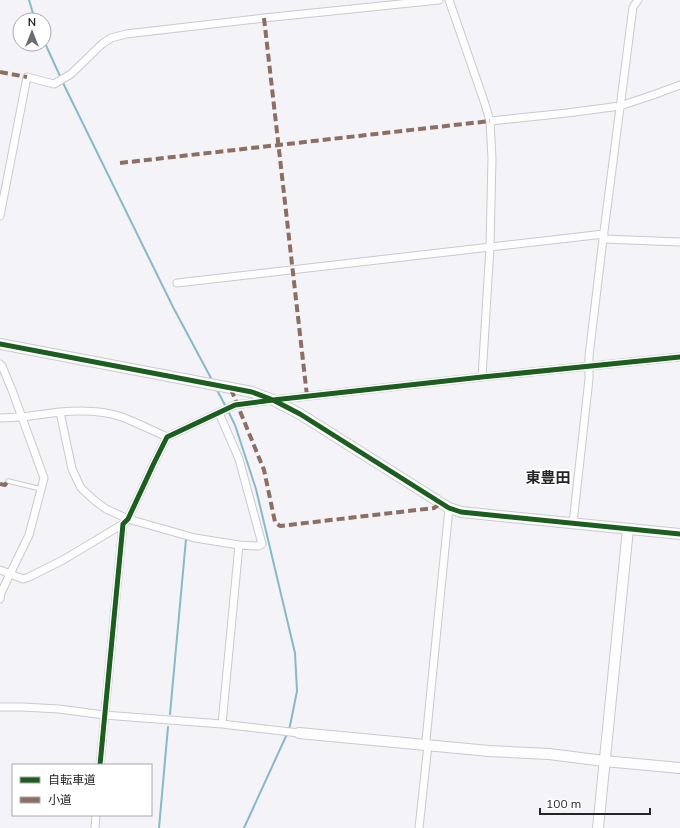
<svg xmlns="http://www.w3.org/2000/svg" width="680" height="828" font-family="Mulish,'Noto Sans JP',sans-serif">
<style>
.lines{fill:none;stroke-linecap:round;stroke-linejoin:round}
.stream{stroke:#87b9c8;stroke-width:2}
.lane-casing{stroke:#cacacd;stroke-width:5.5}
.street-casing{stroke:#cacacd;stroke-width:9}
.secondary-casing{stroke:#cacacd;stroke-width:12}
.lane{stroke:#fdfdfe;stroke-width:3.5}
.street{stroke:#fdfdfe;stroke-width:7}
.secondary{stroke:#fdfdfe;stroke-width:10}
.quiet{stroke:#8d6e63;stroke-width:4;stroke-dasharray:8 4;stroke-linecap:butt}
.cycleway-casing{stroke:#fff;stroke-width:8}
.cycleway{stroke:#1b5e20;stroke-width:5}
.labels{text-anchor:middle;stroke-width:4;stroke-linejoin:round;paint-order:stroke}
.neighbourhood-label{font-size:15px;font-weight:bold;fill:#252528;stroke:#fff}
</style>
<rect width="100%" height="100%" fill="#f4f4f8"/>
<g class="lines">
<path class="stream" d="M 29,0 L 35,20
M 44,41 L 65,87 L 173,307 L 212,380
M 217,390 L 226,407
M 228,411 L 235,425 L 256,489 L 295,653 L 297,691 L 291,721 L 289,730
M 170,714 L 186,539
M 159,828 L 168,727
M 244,828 L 287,734"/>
<defs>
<path id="lane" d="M 8,481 L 41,489"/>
<path id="street" d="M 449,0 L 484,101 L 490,121 L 492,158 L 490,247 L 482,377
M 490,121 L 567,113 L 620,106 L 653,95 L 680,85
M 0,216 L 27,77 L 54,84 L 71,74 L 102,44 L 111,38 L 126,34 L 264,18 L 439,0
M 603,239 L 680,242
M 177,283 L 604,234
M 0,364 L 2,366 L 12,390 L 44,478 L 29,535 L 10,574 L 1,593 L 0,599
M 219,413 L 239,459 L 262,544 L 258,546 L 239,545
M 0,418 L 22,417 L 60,412
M 167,437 C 152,430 137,423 122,417 C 102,410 80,410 60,412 L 72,469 L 81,488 L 94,500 L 106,509 L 128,519 L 195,538 L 239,545 L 222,724
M 573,523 L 589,379 L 589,356 L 603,239 L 633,7 L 638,0
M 0,570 L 23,579 L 29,577 L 63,560 L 123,524
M 0,707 L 22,707 L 59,709 L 104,715 L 222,724 L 299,733
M 100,765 L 123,524 L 128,519 L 154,463 L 167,437 L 235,405 L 273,400 L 482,377 L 680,357
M 95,828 L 96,815
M 419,828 L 428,745 L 426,740 L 449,508"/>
<path id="secondary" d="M 0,344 L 252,392 L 273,400 L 300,414 L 441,503 L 449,508 L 461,512 L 680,534
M 299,733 L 489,751 L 549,754 L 604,761 L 680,768
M 598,828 L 628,529"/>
</defs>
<use href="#lane" class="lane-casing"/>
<use href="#street" class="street-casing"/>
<use href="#secondary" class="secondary-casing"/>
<use href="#lane" class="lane"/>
<use href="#street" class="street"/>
<use href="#secondary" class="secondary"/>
<path class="quiet" d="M 264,18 L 307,396
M 0,72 L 27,77
M 120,163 L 490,121
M 231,389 L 264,470 L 275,522 L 280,526 L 434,508 L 441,503
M 0,484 L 5,485 L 8,481"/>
<defs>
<path id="cycleway" d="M 0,344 L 252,392 L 273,400 L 300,414 L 441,503 L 449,508 L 461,512 L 680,534
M 100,765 L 123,524 L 128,519 L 154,463 L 167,437 L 235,405 L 273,400 L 482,377 L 680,357"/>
</defs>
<use href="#cycleway" class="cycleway-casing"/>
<use href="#cycleway" class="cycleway"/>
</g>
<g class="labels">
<g class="neighbourhood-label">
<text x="548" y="483">東豊田</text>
</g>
</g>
<rect x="12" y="764" width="140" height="52" fill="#ffffff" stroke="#a8a8a9"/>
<rect x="20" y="777" width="20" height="6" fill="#1b5e20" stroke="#a8a8a9"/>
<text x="48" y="784" font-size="12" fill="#252528">自転車道</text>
<rect x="20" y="797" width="20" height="6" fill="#8d6e63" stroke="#a8a8a9"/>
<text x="48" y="804" font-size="12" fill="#252528">小道</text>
<g transform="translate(32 32)"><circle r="19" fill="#ffffff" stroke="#a8a8a9"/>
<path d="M0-3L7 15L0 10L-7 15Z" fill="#6d6d71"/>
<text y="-6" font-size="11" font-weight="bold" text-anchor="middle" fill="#252528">N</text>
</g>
<path d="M540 808v6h110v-6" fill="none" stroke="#252528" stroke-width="2"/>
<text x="546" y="808" font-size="12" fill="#252528" stroke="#ffffff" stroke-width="3" paint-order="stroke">100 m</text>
</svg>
